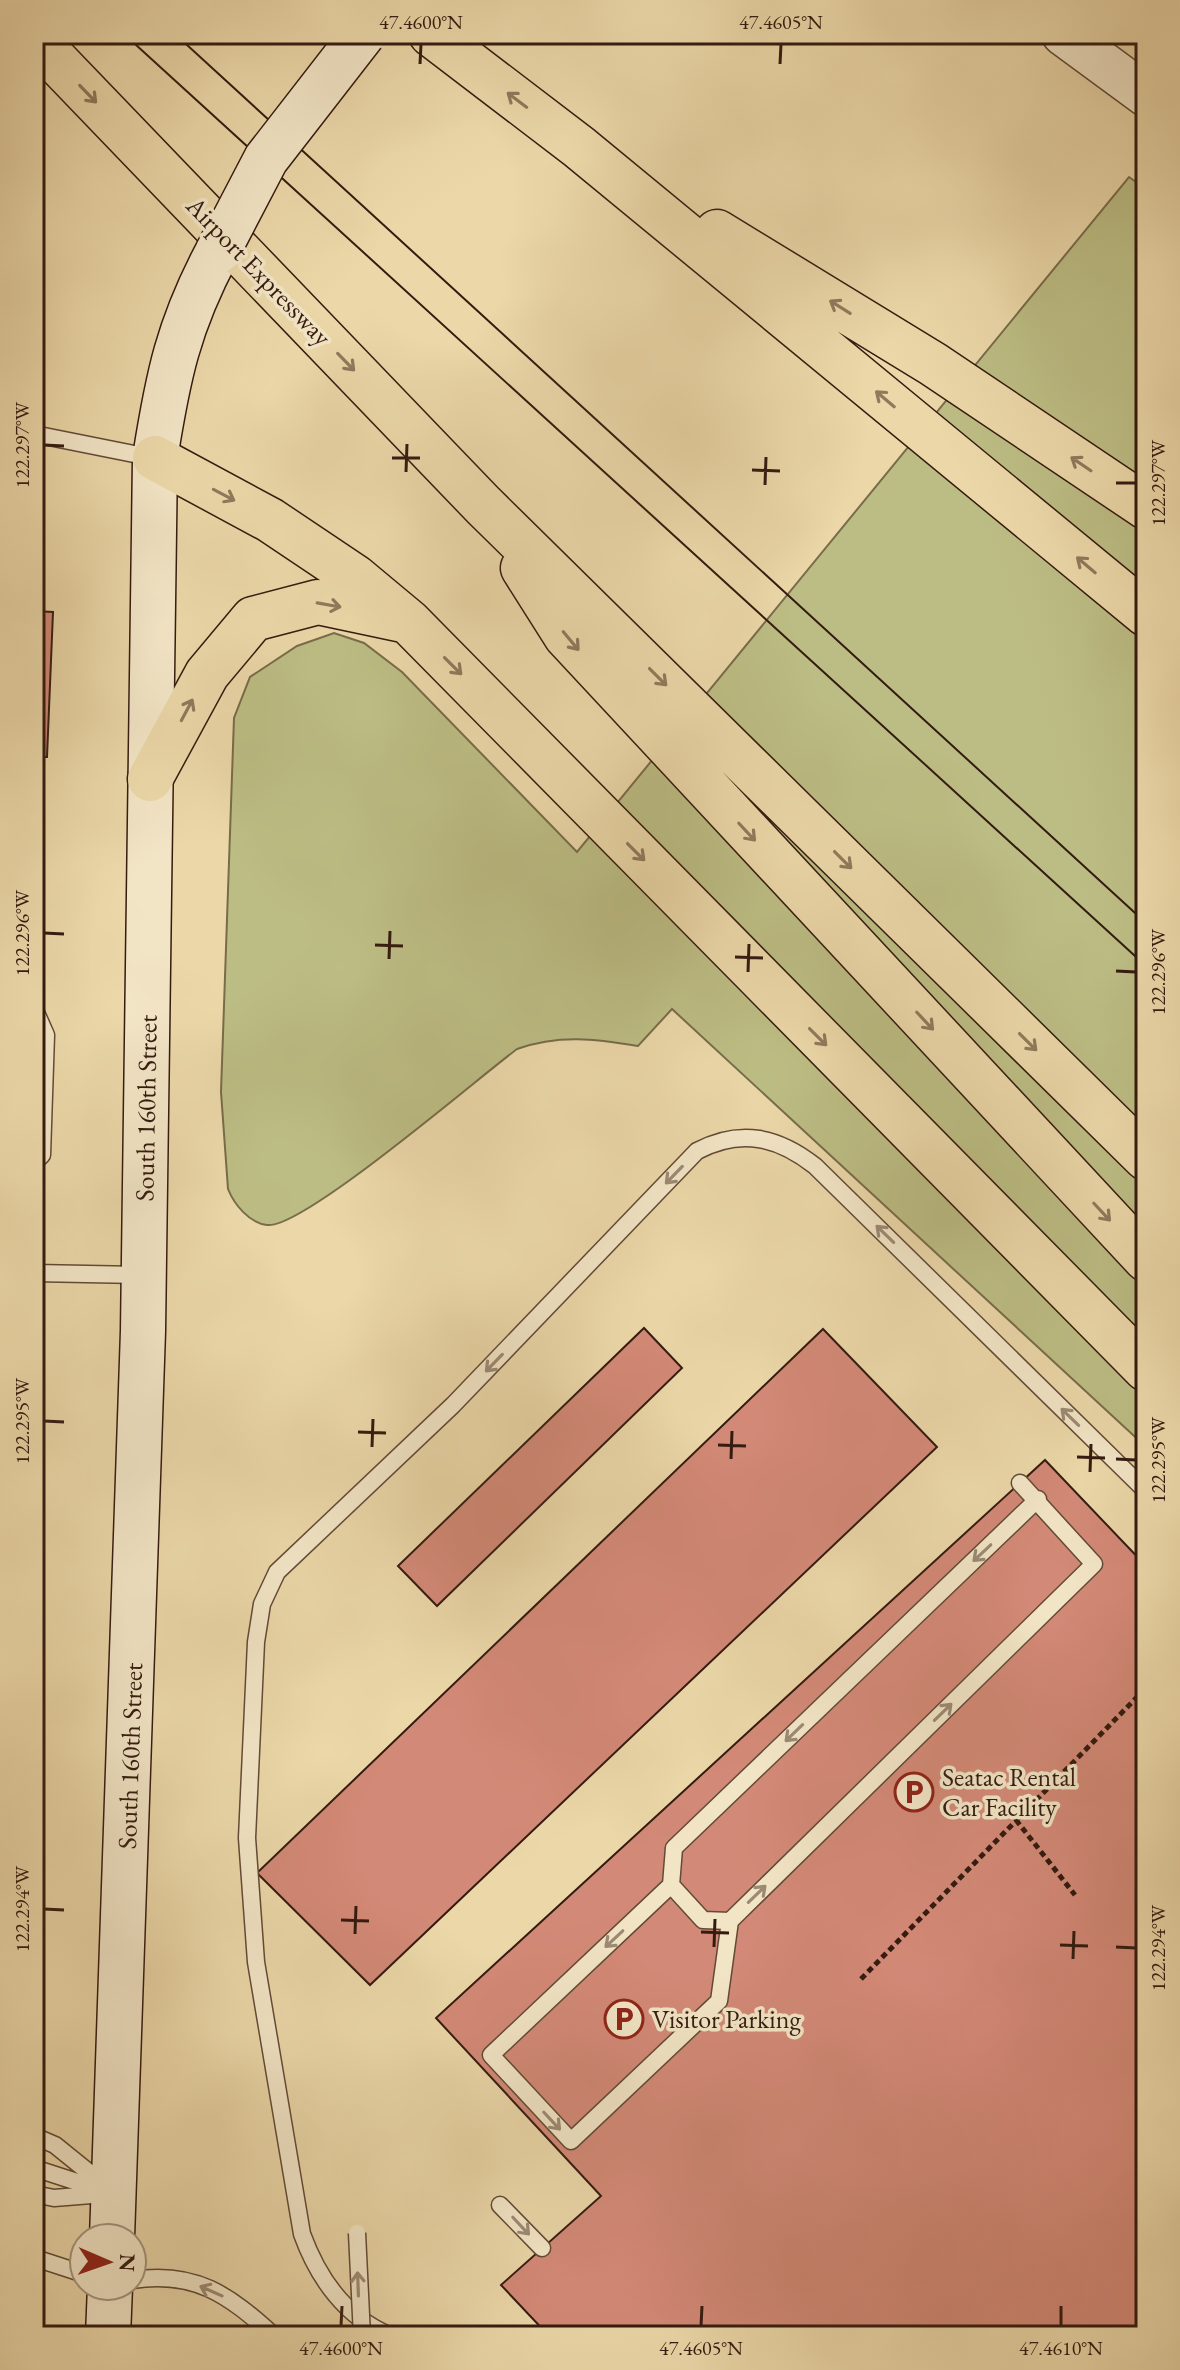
<svg xmlns="http://www.w3.org/2000/svg" width="1180" height="2370" font-family="'EB Garamond',serif">
<style>
.green{fill:#bcbd84;stroke:#786c4a;stroke-width:2}
.building{fill:#d38977;stroke:#341b10;stroke-width:2}
.lines{fill:none;stroke-linecap:round;stroke-linejoin:round}
.service-casing{stroke:#624a36;stroke-width:19}
.tertiary-casing{stroke:#624a36;stroke-width:45}
.secondary-casing{stroke:#341b10;stroke-width:47}
.motorway-casing{stroke:#341b10;stroke-width:47}
.path{stroke:#341b10;stroke-width:5;stroke-dasharray:6 4;stroke-linecap:butt}
.service{stroke:#f2e5c6;stroke-width:16}
.tertiary{stroke:#f2e5c6;stroke-width:42}
.secondary{stroke:#f2e5c6;stroke-width:44}
.motorway{stroke:#ebd7a8;stroke-width:44}
.tram{stroke:#341b10;stroke-width:2}
.service-bridge-casing{stroke:#624a36;stroke-width:19;stroke-linecap:butt}
.secondary-bridge-casing{stroke:#341b10;stroke-width:47;stroke-linecap:butt}
.service-bridge{stroke:#f2e5c6;stroke-width:16}
.secondary-bridge{stroke:#f2e5c6;stroke-width:44}
.oneway{stroke:#90795c}
.oneway2{stroke:#9c8a74}
.ticks{fill:none;stroke:#341b10;stroke-width:3}
.labels{text-anchor:middle;stroke-width:7;stroke-linejoin:round;paint-order:stroke}
.street-label{font-size:26px;fill:#341b10;stroke:#f2e5c6}
.poi-label{font-size:26px;fill:#341b10;stroke:#f2e5c6;text-anchor:start}
.neatline{fill:none;stroke:#341b10;stroke-width:3}
.ticks-label{font-size:20px;text-anchor:middle;fill:#341b10}
</style>
<rect width="100%" height="100%" fill="#ebd7a8"/>
<filter id="stains"><feTurbulence type="fractalNoise" baseFrequency=".0025" numOctaves="4"/><feColorMatrix values="0 0 0 0 .2 0 0 0 0 .09 0 0 0 0 .02 0 0 0 .5 -.17"/></filter>
<radialGradient id="worn" r=".72"><stop offset=".6" stop-color="#630" stop-opacity="0"/><stop offset="1" stop-color="#630" stop-opacity=".3"/></radialGradient>
<path class="green" d="M 1129,177 L 1146,189 L 1146,1447 L 672,1009 L 638,1046 C 596,1039 559,1034 517,1049 C 479,1077 302,1230 267,1225 C 249,1223 234,1204 228,1189 L 221,1092 L 234,718 L 250,677 L 297,646 L 334,633 L 364,643 L 402,672 L 577,852 Z"/>
<path class="building" d="M 34,611 L 53,612 L 47,757 L 34,757 Z
M 34,785 L 44,785 L 42,861 L 34,860 Z
M 644,1328 L 682,1368 L 437,1606 L 398,1566 Z
M 823,1329 L 937,1447 L 370,1985 L 257,1873 Z
M 1045,1460 L 1146,1566 L 1146,2336 L 549,2336 L 501,2285 L 601,2196 L 436,2018 Z"/>
<g class="lines">
<defs>
<path id="service" d="M 34,434 L 154,458
M 34,1008 L 46,1035 L 42,1155 L 34,1162
M 34,1273 L 140,1275
M 1020,1483 L 1094,1564 L 730,1921 L 703,1920 L 671,1885 L 674,1848 L 1038,1499
M 671,1885 L 491,2055 L 571,2141 L 719,2001 L 730,1921
M 34,2136 L 55,2145 L 107,2187
M 34,2168 L 105,2191
M 34,2194 L 54,2198 L 104,2194
M 500,2205 L 542,2248
M 35,2258 L 84,2274
M 132,2280 C 195,2270 229,2295 274,2336
M 391,2336 C 346,2318 318,2278 302,2234 L 256,1962 L 247,1838 L 256,1642 L 262,1604 L 277,1572 L 453,1405 L 697,1151 C 741,1128 778,1137 815,1166 L 1146,1491"/>
<path id="tertiary" d="M 1063,34 L 1146,95"/>
<path id="secondary" d="M 112,2238 L 143,1331 L 155,458 C 168,376 178,326 218,251
M 108,2336 L 110,2286"/>
<path id="motorway" d="M 431,34 L 579,147 L 1146,614
M 34,38 L 483,505 L 1146,1158
M 717,232 L 933,364 L 1146,507
M 155,458 L 270,520 L 355,577 L 409,622 L 1146,1369
M 523,568 L 566,636 L 1146,1259
M 150,779 L 207,674 L 253,619 L 318,602 L 403,620"/>
</defs>
<use href="#service" class="service-casing"/>
<use href="#tertiary" class="tertiary-casing"/>
<use href="#secondary" class="secondary-casing"/>
<use href="#motorway" class="motorway-casing"/>
<path class="path" d="M 1016,1820 L 1075,1895
M 861,1979 L 1146,1688"/>
<use href="#service" class="service"/>
<use href="#tertiary" class="tertiary"/>
<use href="#secondary" class="secondary"/>
<use href="#motorway" class="motorway"/>
<path class="tram" d="M 124,34 L 1146,966
M 175,34 L 1146,923"/>
<defs>
<path id="service-bridge" d="M 357,2233 L 362,2336"/>
<path id="secondary-bridge" d="M 218,251 L 266,159 L 363,34"/>
</defs>
<use href="#service-bridge" class="service-bridge-casing"/>
<use href="#secondary-bridge" class="secondary-bridge-casing"/>
<use href="#service-bridge" class="service-bridge"/>
<use href="#secondary-bridge" class="secondary-bridge"/>
</g>
<defs><path id="oneway-shaft" d="M-6 0H5M1.5-3L5.5 0L1.5 3" fill="none" stroke-width="1.6" stroke-linecap="round" stroke-linejoin="round" transform="scale(2)"/></defs>
<g class="oneway">
<use href="#oneway-shaft" transform="translate(88 94) rotate(46)"/>
<use href="#oneway-shaft" transform="translate(517 100) rotate(-143)"/>
<use href="#oneway-shaft" transform="translate(840 307) rotate(-148)"/>
<use href="#oneway-shaft" transform="translate(346 362) rotate(46)"/>
<use href="#oneway-shaft" transform="translate(885 399) rotate(-140)"/>
<use href="#oneway-shaft" transform="translate(1081 464) rotate(-146)"/>
<use href="#oneway-shaft" transform="translate(224 495) rotate(28)"/>
<use href="#oneway-shaft" transform="translate(1086 565) rotate(-140)"/>
<use href="#oneway-shaft" transform="translate(329 605) rotate(10)"/>
<use href="#oneway-shaft" transform="translate(571 641) rotate(50)"/>
<use href="#oneway-shaft" transform="translate(453 666) rotate(45)"/>
<use href="#oneway-shaft" transform="translate(658 677) rotate(45)"/>
<use href="#oneway-shaft" transform="translate(187 710) rotate(-62)"/>
<use href="#oneway-shaft" transform="translate(747 832) rotate(47)"/>
<use href="#oneway-shaft" transform="translate(636 852) rotate(45)"/>
<use href="#oneway-shaft" transform="translate(843 860) rotate(45)"/>
<use href="#oneway-shaft" transform="translate(925 1021) rotate(47)"/>
<use href="#oneway-shaft" transform="translate(818 1037) rotate(45)"/>
<use href="#oneway-shaft" transform="translate(1028 1042) rotate(45)"/>
<use href="#oneway-shaft" transform="translate(1102 1212) rotate(47)"/>
</g>
<g class="oneway2">
<use href="#oneway-shaft" transform="translate(674 1175) rotate(134)"/>
<use href="#oneway-shaft" transform="translate(885 1234) rotate(-136)"/>
<use href="#oneway-shaft" transform="translate(494 1363) rotate(134)"/>
<use href="#oneway-shaft" transform="translate(1070 1417) rotate(-136)"/>
<use href="#oneway-shaft" transform="translate(982 1553) rotate(137)"/>
<use href="#oneway-shaft" transform="translate(943 1712) rotate(-44)"/>
<use href="#oneway-shaft" transform="translate(794 1733) rotate(136)"/>
<use href="#oneway-shaft" transform="translate(757 1894) rotate(-44)"/>
<use href="#oneway-shaft" transform="translate(614 1939) rotate(137)"/>
<use href="#oneway-shaft" transform="translate(552 2121) rotate(47)"/>
<use href="#oneway-shaft" transform="translate(521 2226) rotate(47)"/>
<use href="#oneway-shaft" transform="translate(358 2284) rotate(-92)"/>
<use href="#oneway-shaft" transform="translate(211 2291) rotate(-156)"/>
</g>
<path class="ticks" d="M 420,64 L 421,44M 780,64 L 781,44M 44,445 L 64,446M 392,458 L 420,458M 752,470 L 780,471M 406,472 L 407,444M 1116,483 L 1136,483M 765,485 L 766,457M 44,933 L 64,934M 375,945 L 403,946M 735,957 L 763,958M 389,959 L 390,931M 1116,971 L 1136,972M 748,972 L 749,944M 44,1421 L 64,1422M 358,1432 L 386,1433M 718,1445 L 746,1446M 372,1447 L 373,1419M 1077,1457 L 1105,1458M 731,1459 L 732,1431M 1116,1459 L 1136,1460M 1090,1472 L 1091,1444M 44,1909 L 64,1910M 341,1920 L 369,1921M 701,1932 L 729,1933M 355,1934 L 356,1906M 1060,1945 L 1088,1946M 714,1947 L 715,1919M 1116,1947 L 1136,1948M 1073,1959 L 1074,1931M 341,2326 L 342,2306M 701,2326 L 702,2306M 1061,2326 L 1061,2306"/>
<defs>
<symbol id="parking-ring" viewBox="-11 -11 22 22"><circle r="9.5" fill="#f2e5c6" stroke="#8f2418" stroke-width="1.5"/><path d="M-3.5-5.5H1a3.5 3.5 0 0 1 0 7H-1V5.5H-3.5ZM-1-3.4V-.6H.8a1.4 1.4 0 0 0 0-2.8Z" fill="#8f2418"/></symbol>
</defs>
<g fill-rule="evenodd">
<use href="#parking-ring" x="892" y="1770" width="44" height="44"/>
<use href="#parking-ring" x="602" y="1997" width="44" height="44"/>
</g>
<g class="labels">
<g class="street-label">
<text transform="translate(259 271) rotate(46)" y="9">Airport Expressway</text>
<text transform="translate(146 1108) rotate(-89)" y="9">South 160th Street</text>
<text transform="translate(130 1756) rotate(-88)" y="9">South 160th Street</text>
</g>
<g class="poi-label">
<text x="942" y="1786">Seatac Rental<tspan x="942" dy="30">Car Facility</tspan></text>
<text x="652" y="2028">Visitor Parking</text>
</g>
</g>
<rect width="1180" height="2370" fill="none" stroke="#ebd7a8" stroke-width="88"/>
<g transform="translate(108 2262) rotate(92)"><circle r="38" fill="#f2e5c6" stroke="#a6947d" stroke-width="2"/>
<path d="M0-6L14 30L0 20L-14 30Z" fill="#8f2418"/>
<text y="-12" font-size="22" font-weight="bold" text-anchor="middle" fill="#341b10">N</text>
</g>
<rect x="44" y="44" width="1092" height="2282" class="neatline"/>
<g class="ticks-label">
<text x="421" y="29">47.4600°N</text>
<text x="781" y="29">47.4605°N</text>
<text transform="translate(22 445) rotate(-90)" y="7">122.297°W</text>
<text transform="translate(1158 483) rotate(-90)" y="7">122.297°W</text>
<text transform="translate(22 933) rotate(-90)" y="7">122.296°W</text>
<text transform="translate(1158 972) rotate(-90)" y="7">122.296°W</text>
<text transform="translate(22 1421) rotate(-90)" y="7">122.295°W</text>
<text transform="translate(1158 1460) rotate(-90)" y="7">122.295°W</text>
<text transform="translate(22 1909) rotate(-90)" y="7">122.294°W</text>
<text transform="translate(1158 1948) rotate(-90)" y="7">122.294°W</text>
<text x="341" y="2355">47.4600°N</text>
<text x="701" y="2355">47.4605°N</text>
<text x="1061" y="2355">47.4610°N</text>
</g>
<rect width="100%" height="100%" filter="url(#stains)"/>
<rect width="100%" height="100%" fill="url(#worn)"/>
</svg>
